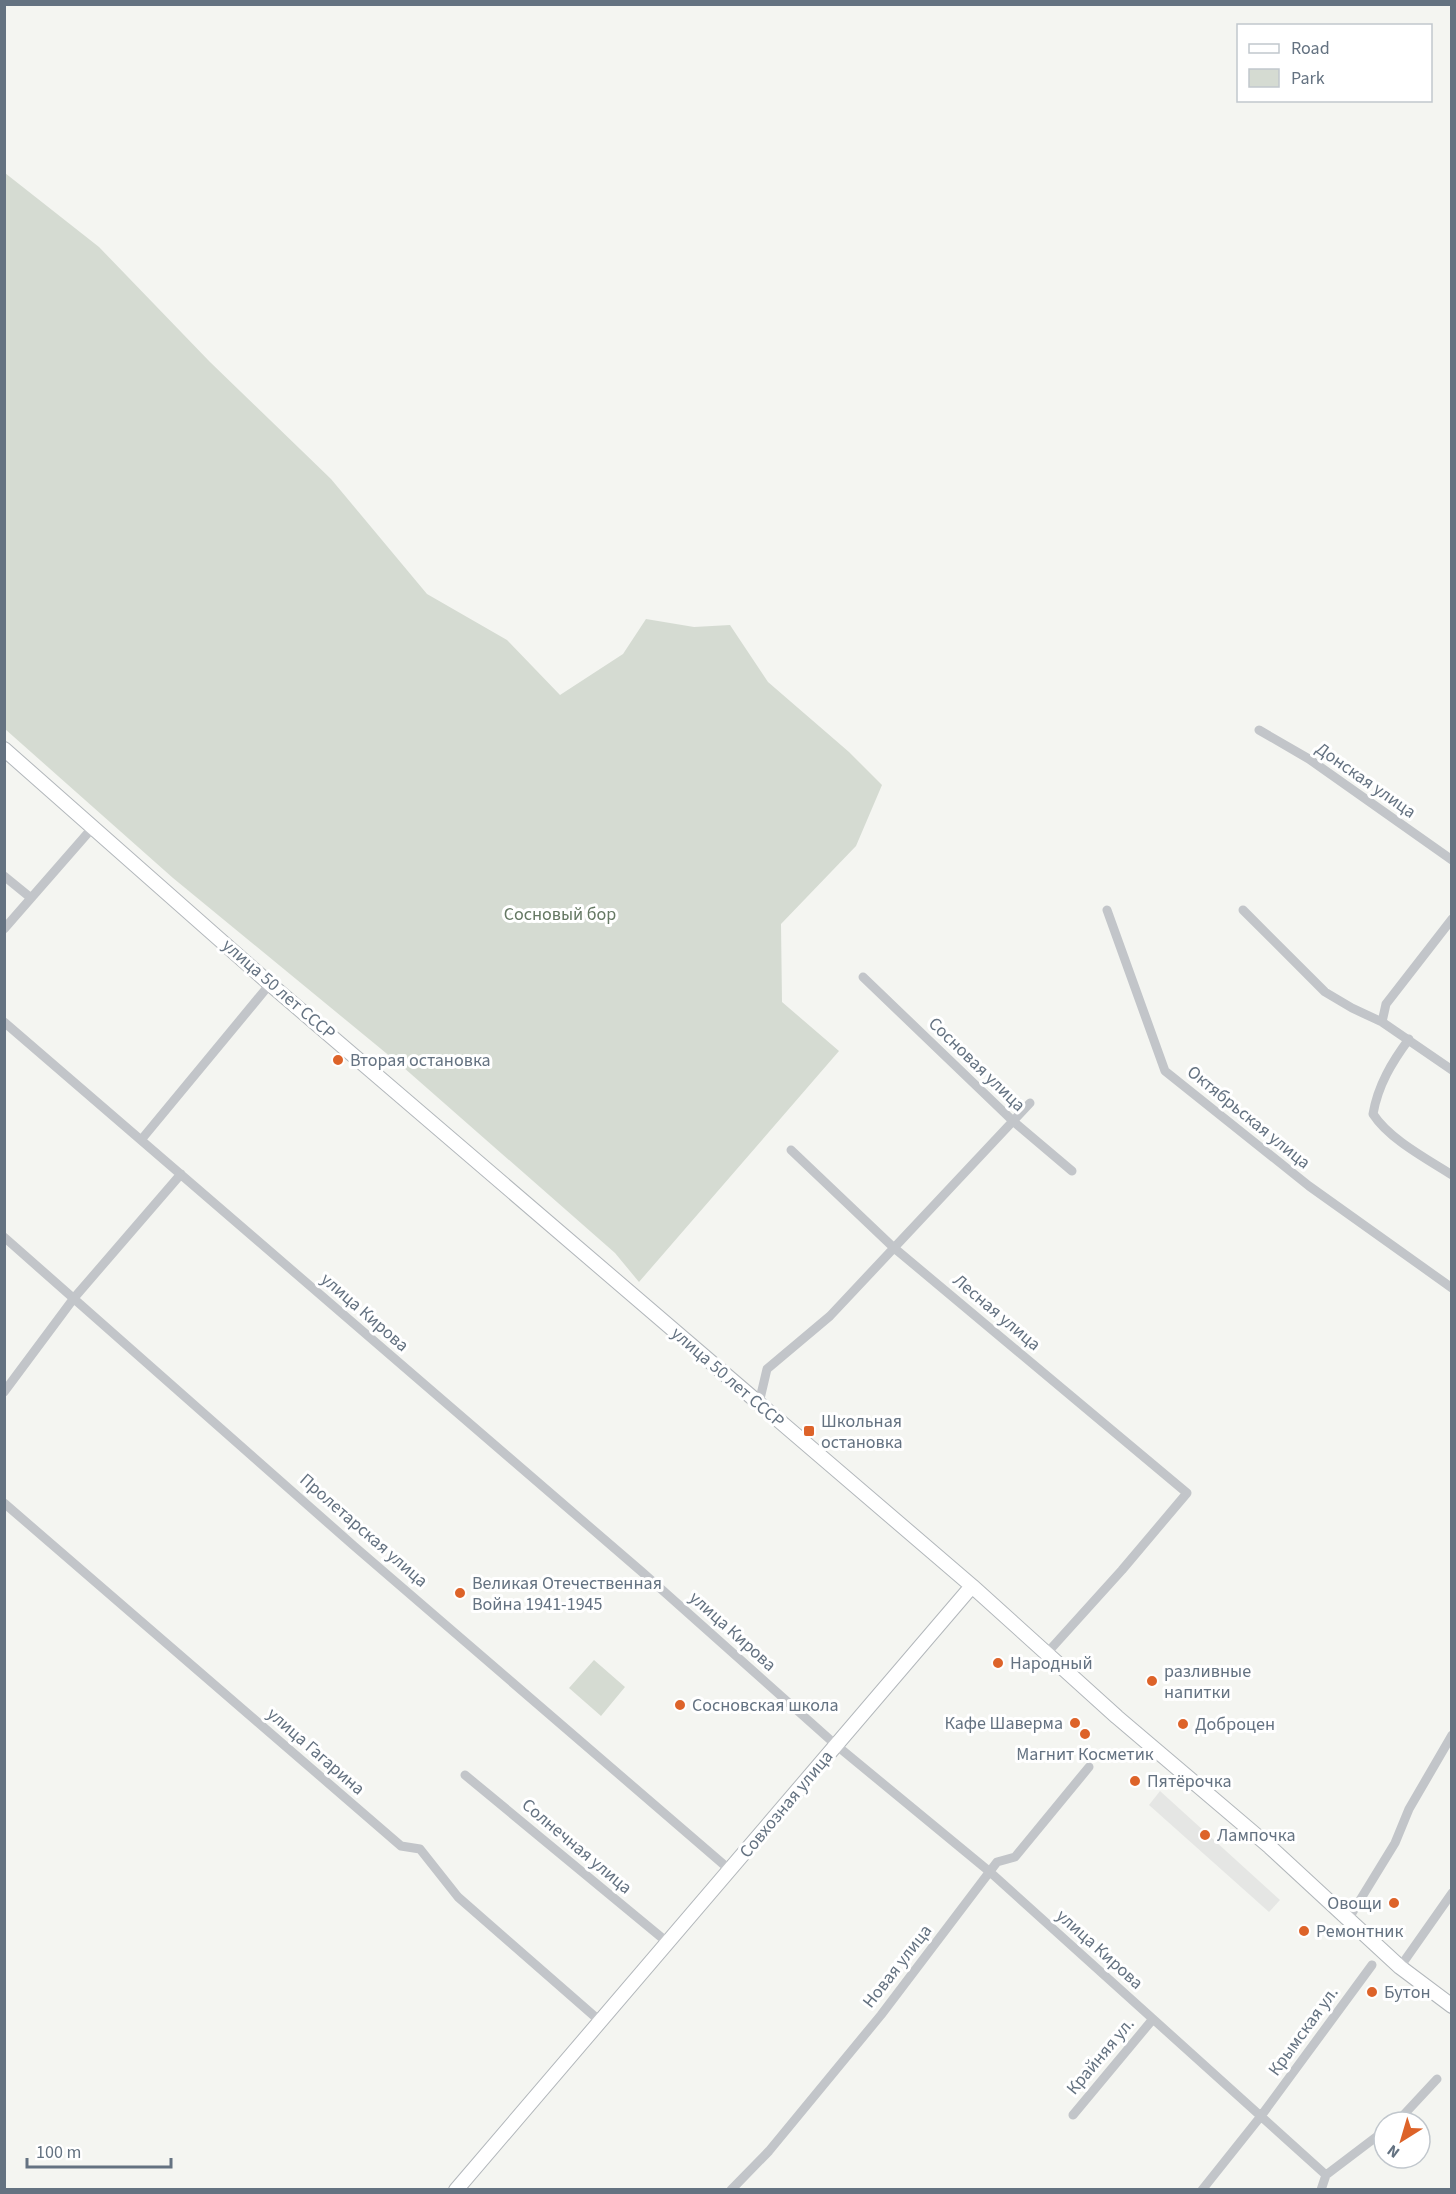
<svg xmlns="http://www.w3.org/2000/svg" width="1456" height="2194" font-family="'Source Sans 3',sans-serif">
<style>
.built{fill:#e5e6e4}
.green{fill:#d5dbd2}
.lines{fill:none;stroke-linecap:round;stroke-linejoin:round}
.secondary-casing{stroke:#b2b7bb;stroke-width:16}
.street{stroke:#c2c5c9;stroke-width:9}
.secondary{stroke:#fff;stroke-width:14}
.poi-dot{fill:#dd6329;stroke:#fff;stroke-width:2}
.labels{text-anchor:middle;stroke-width:6;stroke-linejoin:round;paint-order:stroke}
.street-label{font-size:18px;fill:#647281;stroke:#fff}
.park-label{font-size:18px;fill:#657863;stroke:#fff}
.poi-label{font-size:18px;fill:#647281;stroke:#fff;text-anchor:start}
</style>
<rect width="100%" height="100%" fill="#f4f5f1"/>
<path class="built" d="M 1160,1791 L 1280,1900 L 1269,1912 L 1149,1805 Z"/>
<path class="green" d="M 5,173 L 99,247 L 210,362 L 331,479 L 427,594 L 507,640 L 560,695 L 623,654 L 646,619 L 694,627 L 730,625 L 768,682 L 849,752 L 882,785 L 856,846 L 781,924 L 782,1002 L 839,1051 L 639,1282 L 615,1253 L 403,1067 L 173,878 L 5,729 Z
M 594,1660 L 625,1687 L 601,1716 L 569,1688 Z"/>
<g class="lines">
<defs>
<path id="secondary" d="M 4,749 L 270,984 L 972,1586 L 1117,1717 L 1270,1847 L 1400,1967 L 1452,2006
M 456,2190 L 972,1586"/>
</defs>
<use href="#secondary" class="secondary-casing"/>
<path class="street" d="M 1259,730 L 1309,759 L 1452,860
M 4,876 L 31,898
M 1107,910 L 1165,1071 L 1309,1186 L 1452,1288
M 1243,910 L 1325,992 L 1352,1008 L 1382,1022 L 1452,1070
M 4,929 L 94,826
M 863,977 L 1013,1121 L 1072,1171
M 4,1022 L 642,1572 L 836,1745 L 990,1872 L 1326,2175
M 1382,1022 L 1386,1004 L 1452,919
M 1409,1039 C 1392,1062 1378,1085 1373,1114 C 1389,1139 1427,1159 1452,1175
M 141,1140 L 270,984
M 791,1150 L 893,1247 L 1187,1493 L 1122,1570 L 1047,1653
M 4,1237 L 354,1546 L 730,1870
M 4,1392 L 74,1298 L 181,1174
M 759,1403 L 767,1369 L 830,1316 L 1030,1103
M 4,1503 L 401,1846 L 420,1849 L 458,1897 L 601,2022
M 465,1775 L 667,1942
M 1349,1918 L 1395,1843 L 1409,1809 L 1452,1735
M 1400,1967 L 1452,1893
M 1073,2115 L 1153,2019
M 1397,2122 L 1437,2079
M 731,2190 L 769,2151 L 881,2015 L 997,1862 L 1015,1857 L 1089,1767
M 1202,2190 L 1261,2116 L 1372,1965
M 1321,2190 L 1326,2175 L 1384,2131"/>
<use href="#secondary" class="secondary"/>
</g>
<g class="poi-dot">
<circle cx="338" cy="1060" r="6"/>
<rect x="803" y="1425" width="12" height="12" rx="3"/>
<circle cx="460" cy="1593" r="6"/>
<circle cx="998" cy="1663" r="6"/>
<circle cx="1152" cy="1681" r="6"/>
<circle cx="680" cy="1705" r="6"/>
<circle cx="1075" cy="1723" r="6"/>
<circle cx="1183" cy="1724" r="6"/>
<circle cx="1085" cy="1734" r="6"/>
<circle cx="1135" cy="1781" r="6"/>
<circle cx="1205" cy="1835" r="6"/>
<circle cx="1394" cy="1903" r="6"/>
<circle cx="1304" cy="1931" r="6"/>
<circle cx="1372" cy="1992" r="6"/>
</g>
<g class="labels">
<g class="street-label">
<text transform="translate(1366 780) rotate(35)" y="6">Донская улица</text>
<text transform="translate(279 989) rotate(41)" y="6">улица 50 лет СССР</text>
<text transform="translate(977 1064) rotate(44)" y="6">Сосновая улица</text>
<text transform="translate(1249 1117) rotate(39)" y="6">Октябрьская улица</text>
<text transform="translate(365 1312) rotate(41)" y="6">улица Кирова</text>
<text transform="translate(997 1312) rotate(40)" y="6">Лесная улица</text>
<text transform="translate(728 1377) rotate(41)" y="6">улица 50 лет СССР</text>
<text transform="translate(364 1530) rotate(41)" y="6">Пролетарская улица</text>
<text transform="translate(733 1631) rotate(42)" y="6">улица Кирова</text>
<text transform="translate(316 1751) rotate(41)" y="6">улица Гагарина</text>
<text transform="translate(786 1804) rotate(-50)" y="6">Совхозная улица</text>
<text transform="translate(577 1846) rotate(40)" y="6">Солнечная улица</text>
<text transform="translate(1100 1949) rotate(42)" y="6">улица Кирова</text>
<text transform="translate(897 1966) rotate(-52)" y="6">Новая улица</text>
<text transform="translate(1303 2031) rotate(-54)" y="6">Крымская ул.</text>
<text transform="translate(1100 2056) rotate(-50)" y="6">Крайняя ул.</text>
</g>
<g class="park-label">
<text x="560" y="920">Сосновый бор</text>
</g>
<g class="poi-label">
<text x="350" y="1066">Вторая остановка</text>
<text x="821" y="1427">Школьная<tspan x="821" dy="21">остановка</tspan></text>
<text x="472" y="1589">Великая Отечественная<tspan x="472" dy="21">Война 1941-1945</tspan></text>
<text x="1010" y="1669">Народный</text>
<text x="1164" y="1677">разливные<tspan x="1164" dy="21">напитки</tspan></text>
<text x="692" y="1711">Сосновская школа</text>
<text x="1063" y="1729" text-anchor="end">Кафе Шаверма</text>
<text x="1195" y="1730">Доброцен</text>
<text x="1085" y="1760" text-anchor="middle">Магнит Косметик</text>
<text x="1147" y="1787">Пятёрочка</text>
<text x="1217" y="1841">Лампочка</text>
<text x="1382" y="1909" text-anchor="end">Овощи</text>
<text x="1316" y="1937">Ремонтник</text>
<text x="1384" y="1998">Бутон</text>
</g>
</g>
<rect width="1456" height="2194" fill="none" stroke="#647281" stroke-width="12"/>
<rect x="1237" y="24" width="195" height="78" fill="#ffffff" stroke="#c1c7cd" stroke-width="1.5"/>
<rect x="1249" y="44" width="30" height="9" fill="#ffffff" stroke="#c1c7cd" stroke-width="1.5"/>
<text x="1291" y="54" font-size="18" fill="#647281">Road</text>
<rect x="1249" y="69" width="30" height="18" fill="#d5dbd2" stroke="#c1c7cd" stroke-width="1.5"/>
<text x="1291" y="84" font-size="18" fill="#647281">Park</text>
<g transform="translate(1402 2140) rotate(217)"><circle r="28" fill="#ffffff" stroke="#c1c7cd" stroke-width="1.5"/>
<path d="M0-4.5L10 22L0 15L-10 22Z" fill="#dd6329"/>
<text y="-9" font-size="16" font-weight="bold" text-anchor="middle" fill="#647281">N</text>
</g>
<path d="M27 2158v9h144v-9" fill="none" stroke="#647281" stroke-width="3"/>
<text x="36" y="2158" font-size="18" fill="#647281" stroke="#ffffff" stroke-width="4.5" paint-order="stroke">100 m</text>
</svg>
